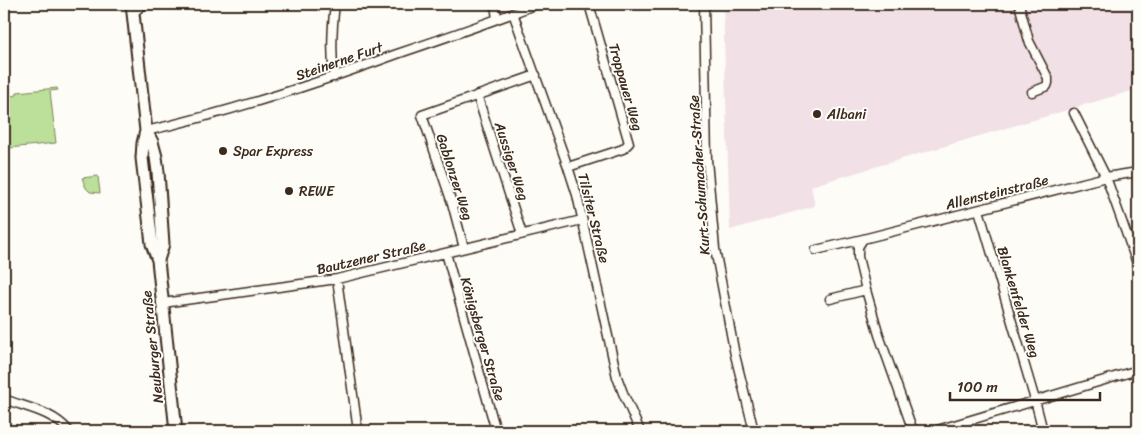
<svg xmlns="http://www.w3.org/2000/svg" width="1142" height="435" font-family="Sriracha,sans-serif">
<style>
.built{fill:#f1e1e6}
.green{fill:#bcdf99;stroke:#7c845c}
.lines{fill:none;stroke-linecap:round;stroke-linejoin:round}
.street-casing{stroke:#3b2a1e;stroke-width:11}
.secondary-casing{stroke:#3b2a1e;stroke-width:15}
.street{stroke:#fdfcf7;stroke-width:8}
.secondary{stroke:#fdfcf7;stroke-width:11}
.poi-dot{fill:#3b2a1e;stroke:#fdfcf7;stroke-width:2}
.labels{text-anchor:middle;stroke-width:4;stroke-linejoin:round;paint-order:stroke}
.street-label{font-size:14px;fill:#3b2a1e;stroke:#fdfcf7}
.poi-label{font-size:14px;fill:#3b2a1e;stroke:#fdfcf7;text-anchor:start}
</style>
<rect width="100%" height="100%" fill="#fdfcf7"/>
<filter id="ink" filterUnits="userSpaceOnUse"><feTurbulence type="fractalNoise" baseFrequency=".02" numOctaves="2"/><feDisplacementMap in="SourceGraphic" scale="10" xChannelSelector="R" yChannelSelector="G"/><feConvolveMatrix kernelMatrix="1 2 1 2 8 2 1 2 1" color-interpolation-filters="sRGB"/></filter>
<g filter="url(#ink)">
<path class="built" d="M 723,4 L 1138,4 L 1138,89 L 811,186 L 815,206 L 730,230 Z"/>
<path class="green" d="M 57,88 L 58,90 L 50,91 L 56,143 L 9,148 L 9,156 L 4,155 L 4,97 L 17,95 L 17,92 Z
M 98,176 L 100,193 L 90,192 L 86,188 L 82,178 Z"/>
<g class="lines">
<defs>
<path id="street" d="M 495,4 L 497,19
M 704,4 L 707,160 L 715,249 L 735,355 L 754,431
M 1019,4 L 1029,41 L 1048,78 L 1048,83 L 1047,86 L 1032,92
M 133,13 L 144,4
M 513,13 L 568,167 L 577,195 L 617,377 L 623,393 L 640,431
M 334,77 C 331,52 332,28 335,4
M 477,95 L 522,234
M 1074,113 L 1106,177 L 1138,266
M 146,131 C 231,112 315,84 397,54 C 444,38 491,22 537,4
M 568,167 L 623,149 L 629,143 L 589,4
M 979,210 L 1035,400 L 1043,431
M 464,248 L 452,203 L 422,115 L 536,75
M 816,250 L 863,239
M 446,253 L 496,431
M 337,279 L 358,431
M 830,299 L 866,290
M 163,303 L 337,279 L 582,220
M 4,399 C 27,408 52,411 69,431
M 913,431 L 879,335 L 866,290 L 858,257 L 858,247 L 863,239 L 1106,177 L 1138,172
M 934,431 L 1138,370"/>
<path id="secondary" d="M 132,4 L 146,131 L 143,143 L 142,158 L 152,244 L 158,260
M 146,131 L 152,142 L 156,157 L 158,172 L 163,244 L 158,260 L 176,431"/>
</defs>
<use href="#street" class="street-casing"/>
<use href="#secondary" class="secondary-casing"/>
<use href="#street" class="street"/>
<use href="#secondary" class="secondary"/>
</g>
</g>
<g class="poi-dot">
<circle cx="817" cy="114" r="5"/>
<circle cx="223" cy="151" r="5"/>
<circle cx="289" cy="191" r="5"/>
</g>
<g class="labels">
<g class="street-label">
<text transform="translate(339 61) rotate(-19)" y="5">Steinerne Furt</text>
<text transform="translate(626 87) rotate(74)" y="5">Troppauer Weg</text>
<text transform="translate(512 161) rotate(72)" y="5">Aussiger Weg</text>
<text transform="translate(699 175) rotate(-94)" y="5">Kurt-Schumacher-Straße</text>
<text transform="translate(455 177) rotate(72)" y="5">Gablonzer Weg</text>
<text transform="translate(997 192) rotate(-14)" y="5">Allensteinstraße</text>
<text transform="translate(594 218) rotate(76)" y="5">Tilsiter Straße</text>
<text transform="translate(371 257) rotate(-13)" y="5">Bautzener Straße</text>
<text transform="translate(1019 302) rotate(73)" y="5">Blankenfelder Weg</text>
<text transform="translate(483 339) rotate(74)" y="5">Königsberger Straße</text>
<text transform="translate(152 347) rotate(-96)" y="5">Neuburger Straße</text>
</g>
<g class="poi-label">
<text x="827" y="119">Albani</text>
<text x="233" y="156">Spar Express</text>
<text x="299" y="196">REWE</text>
</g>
</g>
<rect width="1142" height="435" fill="none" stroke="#fdfcf7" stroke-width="20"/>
<rect x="10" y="10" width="1122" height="415" fill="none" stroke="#3b2a1e" stroke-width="2" filter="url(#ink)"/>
<path d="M950 392v8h150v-8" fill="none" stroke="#3b2a1e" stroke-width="2.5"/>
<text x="957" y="392" font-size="15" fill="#3b2a1e" stroke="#fdfcf7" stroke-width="4" paint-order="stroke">100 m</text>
</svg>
